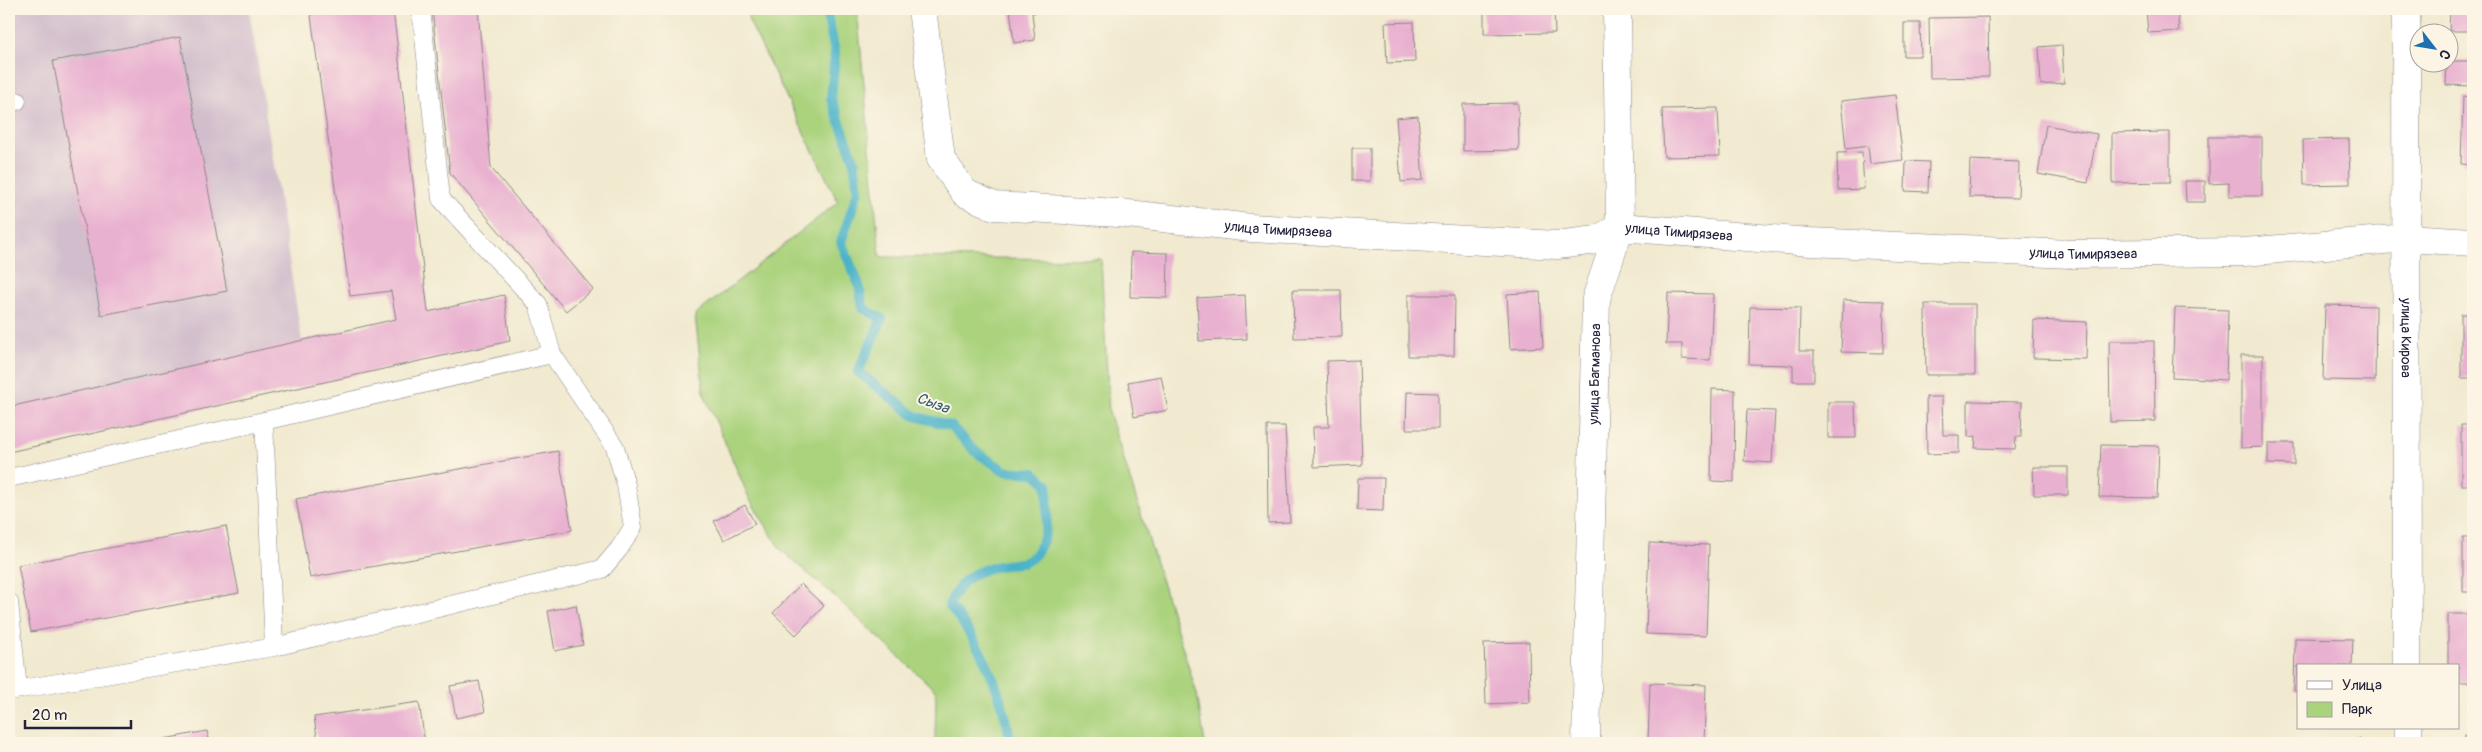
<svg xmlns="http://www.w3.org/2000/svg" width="2482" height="752" font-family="Pangolin,sans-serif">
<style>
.industrial{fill:#d1bdcc}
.green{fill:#abd37e;stroke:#667a5c}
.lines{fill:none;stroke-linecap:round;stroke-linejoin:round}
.stream{stroke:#49b2c8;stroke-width:10}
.building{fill:#e9b1d0}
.service-casing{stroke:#8a8686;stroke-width:19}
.minor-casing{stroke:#8a8686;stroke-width:29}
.service{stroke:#fff;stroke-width:18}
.minor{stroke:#fff;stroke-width:28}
.labels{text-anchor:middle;stroke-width:4;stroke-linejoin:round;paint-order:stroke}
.street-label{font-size:14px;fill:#22223b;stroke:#fcf5e5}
.water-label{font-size:15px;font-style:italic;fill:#325c73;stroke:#fcf5e5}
</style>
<rect width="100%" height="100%" fill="#fcf5e5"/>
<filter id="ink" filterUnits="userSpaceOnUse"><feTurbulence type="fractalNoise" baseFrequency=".02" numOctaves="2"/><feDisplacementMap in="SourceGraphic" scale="10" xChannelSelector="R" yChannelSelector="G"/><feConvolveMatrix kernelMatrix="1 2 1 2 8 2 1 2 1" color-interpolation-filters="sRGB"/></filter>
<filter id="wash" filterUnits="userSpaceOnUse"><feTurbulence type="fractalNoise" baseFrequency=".0096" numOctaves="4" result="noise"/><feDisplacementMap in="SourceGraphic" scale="20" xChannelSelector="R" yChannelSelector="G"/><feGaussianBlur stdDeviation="1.12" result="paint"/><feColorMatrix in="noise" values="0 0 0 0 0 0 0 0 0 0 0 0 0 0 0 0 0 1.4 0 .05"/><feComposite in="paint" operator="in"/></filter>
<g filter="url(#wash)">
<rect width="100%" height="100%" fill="#f1ead0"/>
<path class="industrial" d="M 9,9 L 249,9 L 309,385 L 9,452 Z"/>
<path class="green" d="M 749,9 L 857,9 L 880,257 L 1101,259 L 1109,412 L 1197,694 L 1205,743 L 935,743 L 936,691 L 831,593 L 781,550 L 750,500 L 704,394 L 695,315 L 838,202 L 748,19 Z"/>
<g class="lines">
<path class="stream" d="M 826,9 L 835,52 L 831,99 L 854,160 L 858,191 L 841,242 L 859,285 L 863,308 L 882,319 L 858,372 L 915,416 L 951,426 L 976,452 L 1005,471 L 1034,473 L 1047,484 C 1048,508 1051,549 1025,562 C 1019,564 1011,564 1005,565 C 977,569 961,577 949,605 C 983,646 1002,691 1011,743"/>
</g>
<g id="blocks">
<path class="building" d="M 310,9 L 393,9 L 428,312 L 504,295 L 510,341 L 9,452 L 9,407 L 396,319 L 391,291 L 350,296 Z
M 432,9 L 478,9 L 491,168 L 593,289 L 566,311 L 450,173 Z
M 1010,9 L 1039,9 L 1040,12 L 1032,13 L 1035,40 L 1014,43 Z
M 1484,9 L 1554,9 L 1555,33 L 1484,34 Z
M 2146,9 L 2177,9 L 2179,31 L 2148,33 Z
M 2450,9 L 2473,9 L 2473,31 L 2449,31 Z
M 1988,17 L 1989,77 L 1930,78 L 1929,18 Z
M 1414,22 L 1415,62 L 1387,63 L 1385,23 Z
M 1904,23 L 1920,23 L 1921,56 L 1904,56 Z
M 180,37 L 227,291 L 101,315 L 53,61 Z
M 2062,45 L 2064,83 L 2041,85 L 2039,47 Z
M 2450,61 L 2473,61 L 2473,86 L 2446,85 L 2447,62 Z
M 1895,95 L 1903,160 L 1870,164 L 1868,146 L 1846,149 L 1841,101 Z
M 2463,96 L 2473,97 L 2473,165 L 2461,164 Z
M 1518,103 L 1519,150 L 1463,151 L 1463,104 Z
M 1718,108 L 1720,156 L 1664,157 L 1662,109 Z
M 1418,116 L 1423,180 L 1401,182 L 1396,118 Z
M 2046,125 L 2097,134 L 2088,183 L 2038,174 Z
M 2170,132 L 2170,182 L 2112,183 L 2112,133 Z
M 2209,137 L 2262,137 L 2262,196 L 2229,196 L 2229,183 L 2209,184 Z
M 2349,139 L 2350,184 L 2304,185 L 2303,140 Z
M 1352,148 L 1370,148 L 1370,181 L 1352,181 Z
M 1862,152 L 1864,189 L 1838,190 L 1837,153 Z
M 1970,160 L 2019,162 L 2018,198 L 1969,197 Z
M 1906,161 L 1929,162 L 1928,192 L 1905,191 Z
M 2185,181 L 2205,181 L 2205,202 L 2186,202 Z
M 1131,252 L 1168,253 L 1167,298 L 1130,297 Z
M 1293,290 L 1341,290 L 1342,337 L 1294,338 Z
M 1540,292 L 1543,347 L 1510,349 L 1507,294 Z
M 1668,293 L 1713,294 L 1710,360 L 1682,359 L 1682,344 L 1666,344 Z
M 1245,295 L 1247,339 L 1199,341 L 1197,298 Z
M 1408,295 L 1455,295 L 1454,356 L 1408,356 Z
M 1843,300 L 1884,301 L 1883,353 L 1841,352 Z
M 1925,304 L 1975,304 L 1975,375 L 1926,375 Z
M 2325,305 L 2376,306 L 2375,381 L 2323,380 Z
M 1750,307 L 1800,308 L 1799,351 L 1814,351 L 1814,381 L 1793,381 L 1793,365 L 1749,364 Z
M 2175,308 L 2228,310 L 2226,380 L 2172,377 Z
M 2461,314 L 2473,314 L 2473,378 L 2461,378 Z
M 2034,320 L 2087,322 L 2086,359 L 2033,358 Z
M 2109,341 L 2154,341 L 2155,421 L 2110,422 Z
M 2241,355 L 2263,355 L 2263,447 L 2241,448 Z
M 1359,360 L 1362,465 L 1314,467 L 1313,427 L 1329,427 L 1327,361 Z
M 1161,376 L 1168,410 L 1134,417 L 1128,382 Z
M 1712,389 L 1735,390 L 1734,482 L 1711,481 Z
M 1407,392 L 1438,393 L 1438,429 L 1406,429 Z
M 1926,397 L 1942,397 L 1943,435 L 1959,435 L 1959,453 L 1927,454 Z
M 1968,401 L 2022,402 L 2021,437 L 2016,437 L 2015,449 L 1975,448 L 1976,436 L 1968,437 Z
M 1828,402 L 1855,402 L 1856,438 L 1828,438 Z
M 1747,410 L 1775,411 L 1772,463 L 1744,461 Z
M 2461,425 L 2473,425 L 2473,485 L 2461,485 Z
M 1267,426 L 1285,426 L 1290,522 L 1268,523 Z
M 2268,443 L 2294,443 L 2294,465 L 2268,464 Z
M 2101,445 L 2159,446 L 2157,498 L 2099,497 Z
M 558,451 L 572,530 L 310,578 L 296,499 Z
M 2033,467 L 2068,467 L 2068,495 L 2034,495 Z
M 1358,478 L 1384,478 L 1383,511 L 1357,510 Z
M 745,505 L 755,524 L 724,540 L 714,521 Z
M 226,526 L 239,593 L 31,632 L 18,565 Z
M 2463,538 L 2473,538 L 2473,592 L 2463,592 Z
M 1649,543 L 1709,545 L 1706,636 L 1646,634 Z
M 801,584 L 824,606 L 796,635 L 773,613 Z
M 576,605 L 583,645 L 555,651 L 548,611 Z
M 2448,614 L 2473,614 L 2473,683 L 2458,683 L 2458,666 L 2448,666 Z
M 2295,638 L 2353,639 L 2352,666 L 2298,666 L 2298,691 L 2294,691 Z
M 1529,642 L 1530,702 L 1486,704 L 1484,643 Z
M 479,681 L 485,712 L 456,718 L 450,686 Z
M 1650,683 L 1706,685 L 1704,743 L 1648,743 Z
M 419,702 L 425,743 L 318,743 L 314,717 Z
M 207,731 L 210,743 L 148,743 L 148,742 Z
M 2465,735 L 2473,735 L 2473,743 L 2465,743 Z
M 2360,739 L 2360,743 L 2325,743 L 2325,742 Z"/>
</g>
</g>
<g filter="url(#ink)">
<use href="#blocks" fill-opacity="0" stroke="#8a8686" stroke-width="1"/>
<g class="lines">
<defs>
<path id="service" d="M 9,101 L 17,101
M 9,478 L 264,421
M 9,602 L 18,689
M 274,647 L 264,421 L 552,354
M 9,691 L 274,647 L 602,569 L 619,549 L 633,527 L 626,485 L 615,447 L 552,354 L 538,304 L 441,199 L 421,9"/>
<g id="minor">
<path id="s1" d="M 922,9 L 941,159 L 965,193 L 994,206 L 1119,213 L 1251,228 L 1557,245 L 1597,240 L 1620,227 L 1810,242 L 2071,254 L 2244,252 L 2407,238 L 2473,242"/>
<path id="s2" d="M 2406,9 L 2407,666"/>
<path d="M 2408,728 L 2408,743"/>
<path id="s3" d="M 1586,743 L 1596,299 L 1620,227 L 1617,9"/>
</g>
</defs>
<use href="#service" class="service-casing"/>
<use href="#minor" class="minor-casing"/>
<use href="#service" class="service"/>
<use href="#minor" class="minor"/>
</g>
</g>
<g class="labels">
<g class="street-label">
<text dy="5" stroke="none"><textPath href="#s1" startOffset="510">улица Тимирязева</textPath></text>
<text dy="5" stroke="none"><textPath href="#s1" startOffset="915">улица Тимирязева</textPath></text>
<text dy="5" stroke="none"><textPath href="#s1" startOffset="1320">улица Тимирязева</textPath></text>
<text dy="5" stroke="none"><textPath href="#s2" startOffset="329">улица Кирова</textPath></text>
<text dy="5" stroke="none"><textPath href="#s3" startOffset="369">улица Багманова</textPath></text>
</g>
<g class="water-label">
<text transform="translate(933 403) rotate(21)" y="5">Сыза</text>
</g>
</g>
<rect width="2482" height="752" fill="none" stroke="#fcf5e5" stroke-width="30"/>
<rect x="2297" y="664" width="162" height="65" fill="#fcf5e5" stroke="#a5a1a1"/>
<rect x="2307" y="681" width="25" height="8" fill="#ffffff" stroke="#a5a1a1"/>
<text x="2342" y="690" font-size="15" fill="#22223b">Улица</text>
<rect x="2307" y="702" width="25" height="15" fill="#abd37e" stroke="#a5a1a1"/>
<text x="2342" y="714" font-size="15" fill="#22223b">Парк</text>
<g transform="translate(2434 48) rotate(121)"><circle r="24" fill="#fcf5e5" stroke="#a5a1a1"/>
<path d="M0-4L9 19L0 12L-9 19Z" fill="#1f6fb2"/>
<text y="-8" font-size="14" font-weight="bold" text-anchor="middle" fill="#22223b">С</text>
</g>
<path d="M25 720v8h106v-8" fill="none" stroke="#22223b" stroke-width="2.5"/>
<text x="32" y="720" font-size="15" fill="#22223b" stroke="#fcf5e5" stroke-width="4" paint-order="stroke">20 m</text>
</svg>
